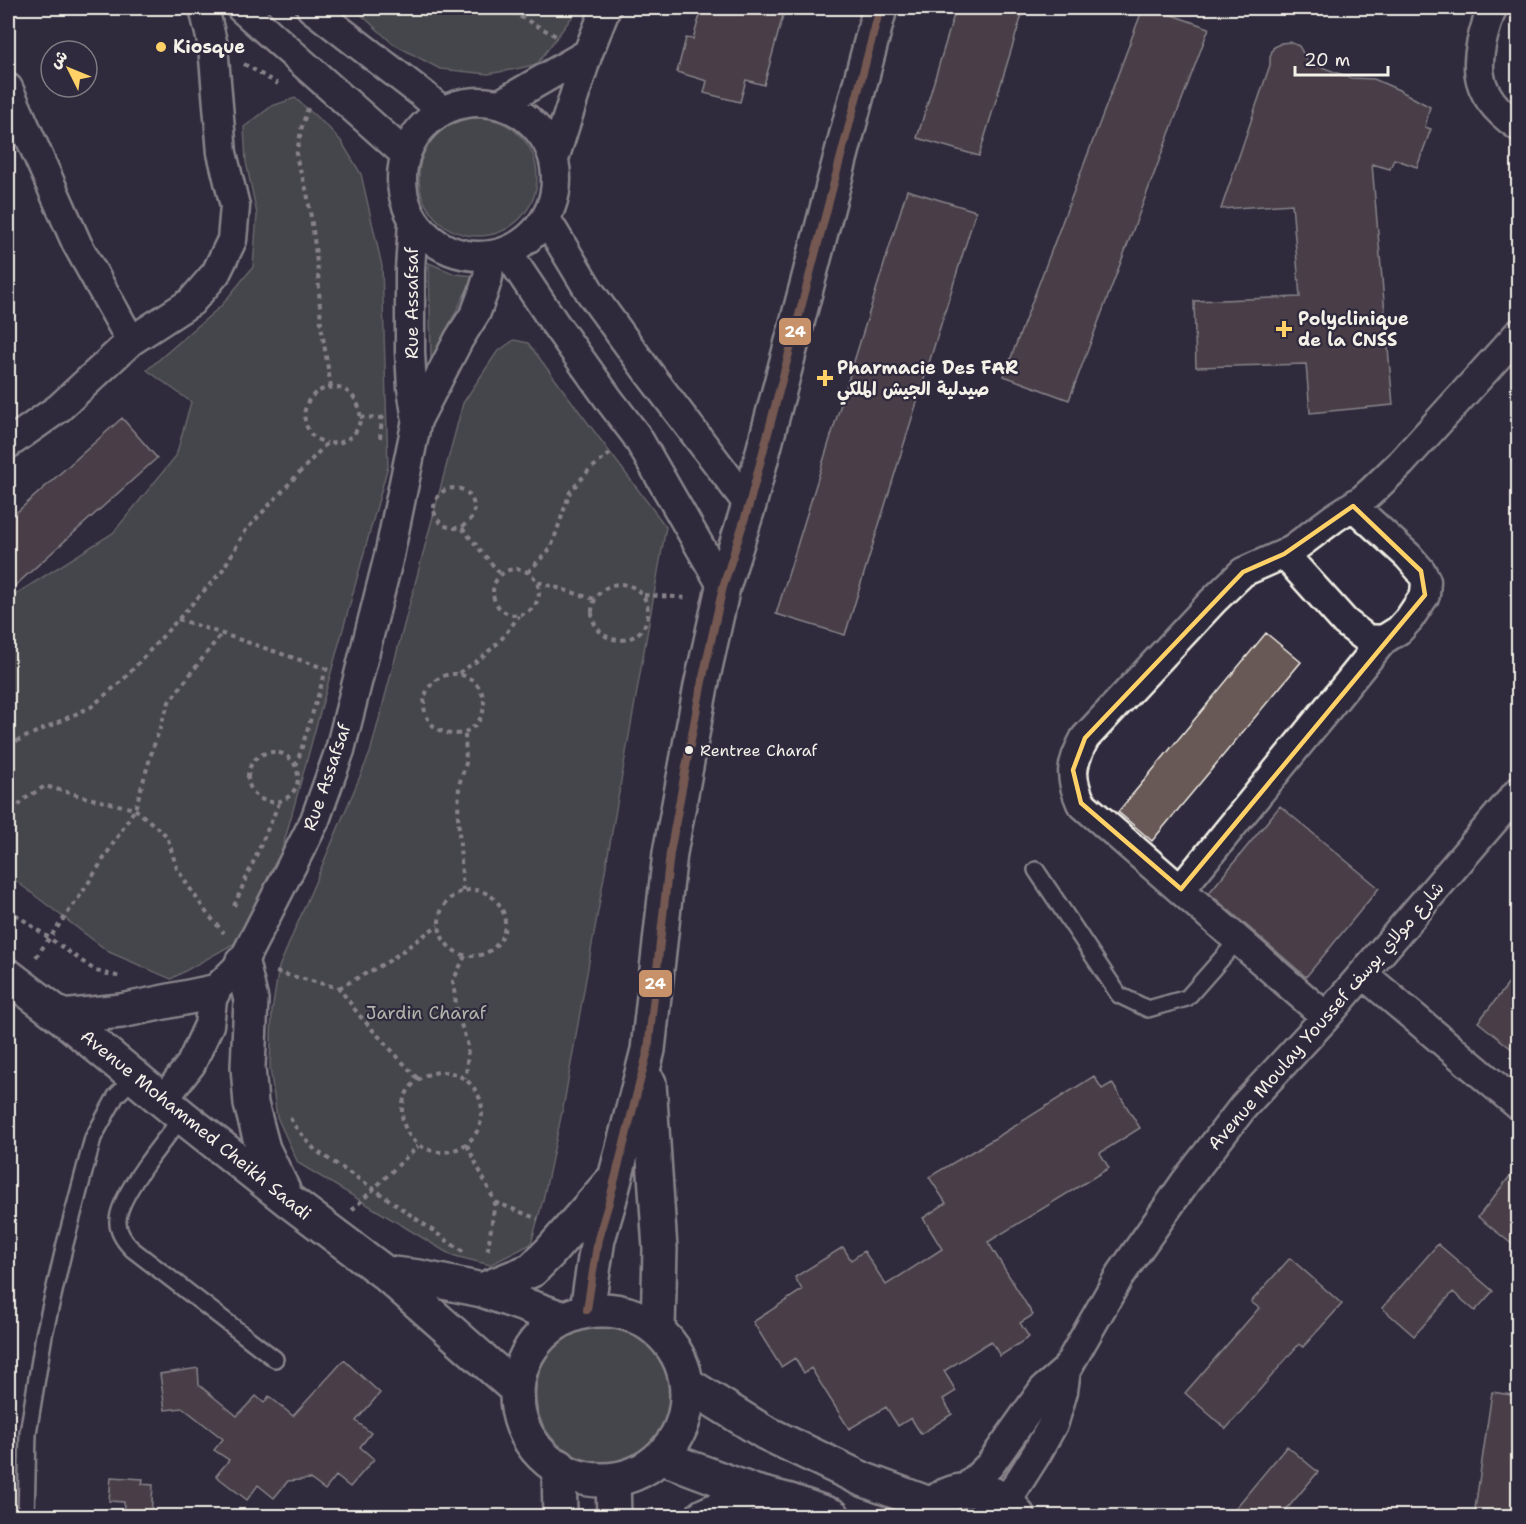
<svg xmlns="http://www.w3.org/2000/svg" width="1526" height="1524" font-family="'Shantell Sans','Playpen Sans Arabic',sans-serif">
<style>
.green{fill:#5f695d;stroke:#aaada2;stroke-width:1.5}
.building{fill:#685856;stroke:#f4f1e8;stroke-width:1.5}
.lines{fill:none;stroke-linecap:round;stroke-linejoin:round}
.service-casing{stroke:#f4f1e8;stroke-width:20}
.minor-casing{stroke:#f4f1e8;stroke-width:33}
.tertiary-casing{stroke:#f4f1e8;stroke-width:38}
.secondary-casing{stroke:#f4f1e8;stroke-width:38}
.path{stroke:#f4f1e8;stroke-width:4;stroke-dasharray:4.5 4.5;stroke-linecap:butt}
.service{stroke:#2f2a3d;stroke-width:15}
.minor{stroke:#2f2a3d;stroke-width:28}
.tertiary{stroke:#2f2a3d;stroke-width:33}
.secondary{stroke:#2f2a3d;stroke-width:33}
.bus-1-casing{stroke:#2f2a3d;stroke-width:12}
.bus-1{stroke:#c7916a;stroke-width:8}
.marked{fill:none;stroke:#ffd166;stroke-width:4.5;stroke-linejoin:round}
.poi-dot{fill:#ffd166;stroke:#2f2a3d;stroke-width:2}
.bus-dot{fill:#f4f1e8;stroke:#2f2a3d;stroke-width:2}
.labels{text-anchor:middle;stroke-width:4.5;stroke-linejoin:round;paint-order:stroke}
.bus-label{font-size:16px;fill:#f4f1e8;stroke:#2f2a3d;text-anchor:start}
.poi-label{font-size:18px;font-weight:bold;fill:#f4f1e8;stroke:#2f2a3d;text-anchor:start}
.street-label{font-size:18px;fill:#f4f1e8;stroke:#2f2a3d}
.park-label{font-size:18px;fill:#b1b4a9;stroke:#2f2a3d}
.line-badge{stroke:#2f2a3d;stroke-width:2}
.badge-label{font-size:16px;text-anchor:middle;font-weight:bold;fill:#fff}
</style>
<rect width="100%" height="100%" fill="#2f2a3d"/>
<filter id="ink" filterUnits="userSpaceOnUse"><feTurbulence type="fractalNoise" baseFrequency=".0167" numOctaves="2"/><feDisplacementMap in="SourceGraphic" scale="12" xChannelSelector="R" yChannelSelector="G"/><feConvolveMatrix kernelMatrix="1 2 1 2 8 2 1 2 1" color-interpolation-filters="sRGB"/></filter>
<g filter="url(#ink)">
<path class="green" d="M 354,8 L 577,8 L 575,13 L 537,64 L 516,69 L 488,74 L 440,69 L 393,44 Z
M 295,98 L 328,127 L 341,141 L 361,174 L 382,266 L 388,466 L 282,850 L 237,942 L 171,979 L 109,952 L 8,875 L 8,599 L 113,533 L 176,456 L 191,402 L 147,370 L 221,306 L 253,267 L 257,214 L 246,162 L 244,127 L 272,106 Z
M419 177a59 59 0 1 1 118 0a59 59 0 1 1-118 0Z
M 429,263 L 455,274 L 474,276 L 431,360 Z
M 514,340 L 528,343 L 666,527 L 564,1103 L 543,1200 L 531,1244 L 490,1265 L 451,1255 L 298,1163 L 277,1117 L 270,1068 L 272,1011 L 279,967 L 370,753 L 463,403 L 497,352 Z
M536 1394a68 68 0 1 1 136 0a68 68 0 1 1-136 0Z
M 976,1501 L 1011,1516 L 943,1516 L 951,1509 Z"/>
<path class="building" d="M 702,8 L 785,8 L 764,85 L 746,80 L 740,102 L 704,93 L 707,81 L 677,72 L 686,38 L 693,39 Z
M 956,8 L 1024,8 L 979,156 L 917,138 Z
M 1143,8 L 1152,8 L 1209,28 L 1069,400 L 1004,376 Z
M 1290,42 L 1299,46 L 1308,62 L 1351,78 L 1374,79 L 1399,90 L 1430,107 L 1425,127 L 1431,129 L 1417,167 L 1394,159 L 1390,169 L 1372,164 L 1393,405 L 1310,413 L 1306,364 L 1196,367 L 1194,301 L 1300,297 L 1292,204 L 1221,209 L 1270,65 L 1270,57 L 1273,48 L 1281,43 Z
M 907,190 L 976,211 L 845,635 L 776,614 Z
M 122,418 L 157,458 L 8,592 L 8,520 Z
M 1266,633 L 1301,662 L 1152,841 L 1118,812 Z
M 1280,806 L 1379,888 L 1306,977 L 1209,893 Z
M 1518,972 L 1518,1054 L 1478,1022 Z
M 1094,1076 L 1102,1089 L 1112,1083 L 1140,1128 L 1100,1153 L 1109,1168 L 988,1242 L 1033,1315 L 1020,1323 L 1029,1337 L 1000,1356 L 991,1341 L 944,1371 L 956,1391 L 943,1399 L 952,1414 L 921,1434 L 911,1418 L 898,1426 L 886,1407 L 849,1429 L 811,1368 L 804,1373 L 795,1358 L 781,1367 L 753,1322 L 802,1290 L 795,1277 L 843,1247 L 851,1260 L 864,1251 L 886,1285 L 942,1249 L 923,1218 L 946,1203 L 929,1177 L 1002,1134 Z
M 1518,1166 L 1518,1249 L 1478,1217 Z
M 1438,1244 L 1493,1291 L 1475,1311 L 1453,1292 L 1414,1336 L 1382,1308 Z
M 1290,1258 L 1342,1304 L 1303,1347 L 1299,1344 L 1226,1429 L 1185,1393 L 1259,1308 L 1251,1302 Z
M 344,1360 L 380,1393 L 356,1421 L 371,1433 L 360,1447 L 374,1459 L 350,1487 L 336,1476 L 325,1490 L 310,1479 L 288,1481 L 274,1498 L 258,1485 L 247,1500 L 216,1476 L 229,1460 L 214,1450 L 223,1439 L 183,1408 L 165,1410 L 160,1374 L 198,1368 L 199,1385 L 237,1416 L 256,1396 L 264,1403 L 269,1396 L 293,1416 Z
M 1492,1392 L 1518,1396 L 1518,1504 L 1516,1516 L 1474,1516 Z
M 1287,1446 L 1318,1472 L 1281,1516 L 1229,1516 Z
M 111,1477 L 143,1479 L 142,1484 L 153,1485 L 151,1516 L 123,1516 L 124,1502 L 109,1501 Z"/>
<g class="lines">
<defs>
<path id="service" d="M 1036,870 L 1119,995 L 1148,1009 L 1187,998 L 1238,940
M 183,1117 C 166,1137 119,1195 118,1220 C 117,1232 124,1241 132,1249 L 275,1359
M 26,1516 L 28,1433 L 44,1335 L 65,1244 L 93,1138 L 116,1096 L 135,1077"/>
<path id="minor" d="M 241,8 L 405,154
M 311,8 L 425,96 L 442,111
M 1492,8 C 1474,59 1468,92 1518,126
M 8,88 L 77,244 L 131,341
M402 179a77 77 0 1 1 154 0a77 77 0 1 1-154 0Z
M 500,104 L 588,53
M 554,159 L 588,53 L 606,8
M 546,219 L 590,292 L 648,372 L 749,505
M 413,222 L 410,270 L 410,352 L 412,388 L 417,420
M 507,252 L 553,321 L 610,401 L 636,435 L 723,587
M 8,444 L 59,408 L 131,341 L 191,302 L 216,273 L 232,240 L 235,206 L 222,153 L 213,46 L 204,8
M 1284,554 L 1345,622 L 1367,639 L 1383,640 L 1399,630 L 1409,619 L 1425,595 L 1426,581 L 1421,571 L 1408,556 L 1353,506
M 1181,889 L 1383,640
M 1363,974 L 1518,1105
M 1326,1017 L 1081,803 C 1069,776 1071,764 1085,738 L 1213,601 L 1243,572 L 1284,554 L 1294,548 L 1334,518 L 1363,499 L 1374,489 L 1401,463 L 1518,334
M 163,1100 L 191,1064 L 209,1025 L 213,992 L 242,963 L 315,820 L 340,750 L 389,556 L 417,420 L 459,339 L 476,312 L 483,293 L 488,277 L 490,256
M 964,1490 L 990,1465 L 1043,1390 L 1066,1370 L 1119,1277 L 1186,1181 L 1243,1107 L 1326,1017 L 1518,792
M 1006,1502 L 1037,1453 L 1054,1422 L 1063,1391 L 1066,1370"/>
<path id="tertiary" d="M 559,1466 L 560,1516
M 613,1480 L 614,1516"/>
<path id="secondary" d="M 242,963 L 251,1000 L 248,1067 L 251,1104 L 263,1149 L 283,1190
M 8,976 L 62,1017 L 183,1117 L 288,1200 L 385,1273 L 515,1388
M 62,1017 L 121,1011 L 213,992
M 649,1083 L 660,1249 L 658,1330
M 385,1273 L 419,1277 L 482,1290 L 564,1319
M 482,1290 L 532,1270 L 550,1252 L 610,1183
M 587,1310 L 598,1239 L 609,1202 L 648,1050 L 670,853 L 701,686 L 723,587 L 749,505 L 880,8
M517 1395a85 85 0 1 1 170 0a85 85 0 1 1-170 0Z
M 687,1384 L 764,1432 L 862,1479 L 932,1505
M 661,1457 L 755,1492 L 790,1501 L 833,1516
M 703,1516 L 755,1492
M 922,1516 C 929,1508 937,1499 947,1495 C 965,1487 991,1489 1006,1502 C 1011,1505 1015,1512 1018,1516"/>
</defs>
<use href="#service" class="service-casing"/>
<use href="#minor" class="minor-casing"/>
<use href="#tertiary" class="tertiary-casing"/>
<use href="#secondary" class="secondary-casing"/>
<path class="path" d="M 504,8 L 558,37
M 244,64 L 278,84
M 308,108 L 302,126 L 296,157 L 307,192 L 313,230 L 318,272 L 321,325 L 331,387
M 360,417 L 382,418
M 380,438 L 382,418 L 386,414
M434 508a20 20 0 1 1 40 0a20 20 0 1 1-40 0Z
M 462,528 L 501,575
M493 592a23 23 0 1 1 46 0a23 23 0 1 1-46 0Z
M 528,572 L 551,548 L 570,492 L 589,470 L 611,453
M 538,582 L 594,599
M592 612a28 28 0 1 1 56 0a28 28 0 1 1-56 0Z
M 644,595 L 689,598
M 178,619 L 327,669
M 459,673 L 481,658 L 500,641 L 519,616
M424 704a30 30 0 1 1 60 0a30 30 0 1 1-60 0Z
M 8,745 L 91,707 L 123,680 L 222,571 L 246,530 L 327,443 C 332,443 337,444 341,442 C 376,430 359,378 324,389 C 318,391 313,394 309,400 C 301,411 304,429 315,438 C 318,440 324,442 327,443
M248 777a25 25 0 1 1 50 0a25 25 0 1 1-50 0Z
M 8,754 L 9,759 L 8,763
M 296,766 L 327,667
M 8,820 L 23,800 L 45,786 L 88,798 L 135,809 L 167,836 L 177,869 L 206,912 L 224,933
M439 923a33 33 0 1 1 66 0a33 33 0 1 1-66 0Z
M 463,891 L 458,816 L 459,785 L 466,763 L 465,733
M 234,906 L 280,801
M 8,909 L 96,971 L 121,977
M 465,956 L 453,981 L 457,1012 L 468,1046 L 466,1078
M 36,957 L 82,893 L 135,809 L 153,748 L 169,702 L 222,633
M 276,972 L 339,988 L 359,1015 L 418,1079
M 339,988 L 389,961 L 438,925
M402 1112a40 40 0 1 1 80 0a40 40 0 1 1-80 0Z
M 290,1118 L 294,1125 L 315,1150 L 374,1189 L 463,1252
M 467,1145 L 495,1202 L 487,1255
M 495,1202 L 538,1219
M 352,1210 L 418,1146"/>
<use href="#service" class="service"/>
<use href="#minor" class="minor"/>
<use href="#tertiary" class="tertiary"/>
<use href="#secondary" class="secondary"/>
<defs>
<path id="bus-1" d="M 587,1310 L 598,1239 L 609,1202 L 648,1050 L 670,853 L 701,686 L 723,587 L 749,505 L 880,8"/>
</defs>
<use href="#bus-1" class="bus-1-casing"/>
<use href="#bus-1" class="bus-1"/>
</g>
</g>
<path d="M0 0H1526V1524H0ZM 1353,506 L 1421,571 L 1425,595 L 1181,889 L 1081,803 L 1073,770 L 1085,738 L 1243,572 L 1284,554 Z" fill="#2f2a3d" fill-opacity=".55" fill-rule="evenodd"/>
<path class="marked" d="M 1353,506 L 1421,571 L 1425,595 L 1181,889 L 1081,803 L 1073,770 L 1085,738 L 1243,572 L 1284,554 Z"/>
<g class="poi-dot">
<circle cx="161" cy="47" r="6"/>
<path d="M1281 320h6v6h6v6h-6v6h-6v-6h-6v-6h6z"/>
<path d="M822 369h6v6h6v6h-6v6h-6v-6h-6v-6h6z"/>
</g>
<circle class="bus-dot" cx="689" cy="750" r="5"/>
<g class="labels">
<g class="bus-label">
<text x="700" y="756">Rentree Charaf</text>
</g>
<g class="poi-label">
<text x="173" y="53">Kiosque</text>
<text x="1298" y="325">Polyclinique<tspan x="1298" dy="21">de la CNSS</tspan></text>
<text x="837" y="374">Pharmacie Des FAR<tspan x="837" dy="21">صيدلية الجيش الملكي</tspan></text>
</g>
<g class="street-label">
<text transform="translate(412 303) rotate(-90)" y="6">Rue Assafsaf</text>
<text transform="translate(327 777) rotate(-71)" y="6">Rue Assafsaf</text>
<text transform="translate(1326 1016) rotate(-49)" y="6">Avenue Moulay Youssef شارع مولاي يوسف</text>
<text transform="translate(196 1125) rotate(39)" y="6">Avenue Mohammed Cheikh Saadi</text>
</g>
<g class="park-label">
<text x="426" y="1019">Jardin Charaf</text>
</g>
</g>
<g class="line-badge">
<rect x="778" y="317" width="34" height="29" rx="6" fill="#c7916a"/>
<rect x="638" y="969" width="35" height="29" rx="6" fill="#c7916a"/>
</g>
<g class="badge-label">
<text x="795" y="337">24</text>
<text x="655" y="989">24</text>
</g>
<rect width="1526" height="1524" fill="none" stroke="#2f2a3d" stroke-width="30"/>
<rect x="15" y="15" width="1496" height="1494" fill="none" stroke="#f4f1e8" stroke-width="2" filter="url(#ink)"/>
<g transform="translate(69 69) rotate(313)"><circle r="28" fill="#2f2a3d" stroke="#7e7a81" stroke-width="1.5"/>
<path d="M0-4.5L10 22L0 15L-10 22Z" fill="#ffd166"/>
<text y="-9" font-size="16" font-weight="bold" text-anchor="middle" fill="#f4f1e8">ش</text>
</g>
<path d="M1295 66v9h93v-9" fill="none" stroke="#f4f1e8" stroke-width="3"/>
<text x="1304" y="66" font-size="18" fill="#f4f1e8" stroke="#2f2a3d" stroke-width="4.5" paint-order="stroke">20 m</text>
</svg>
